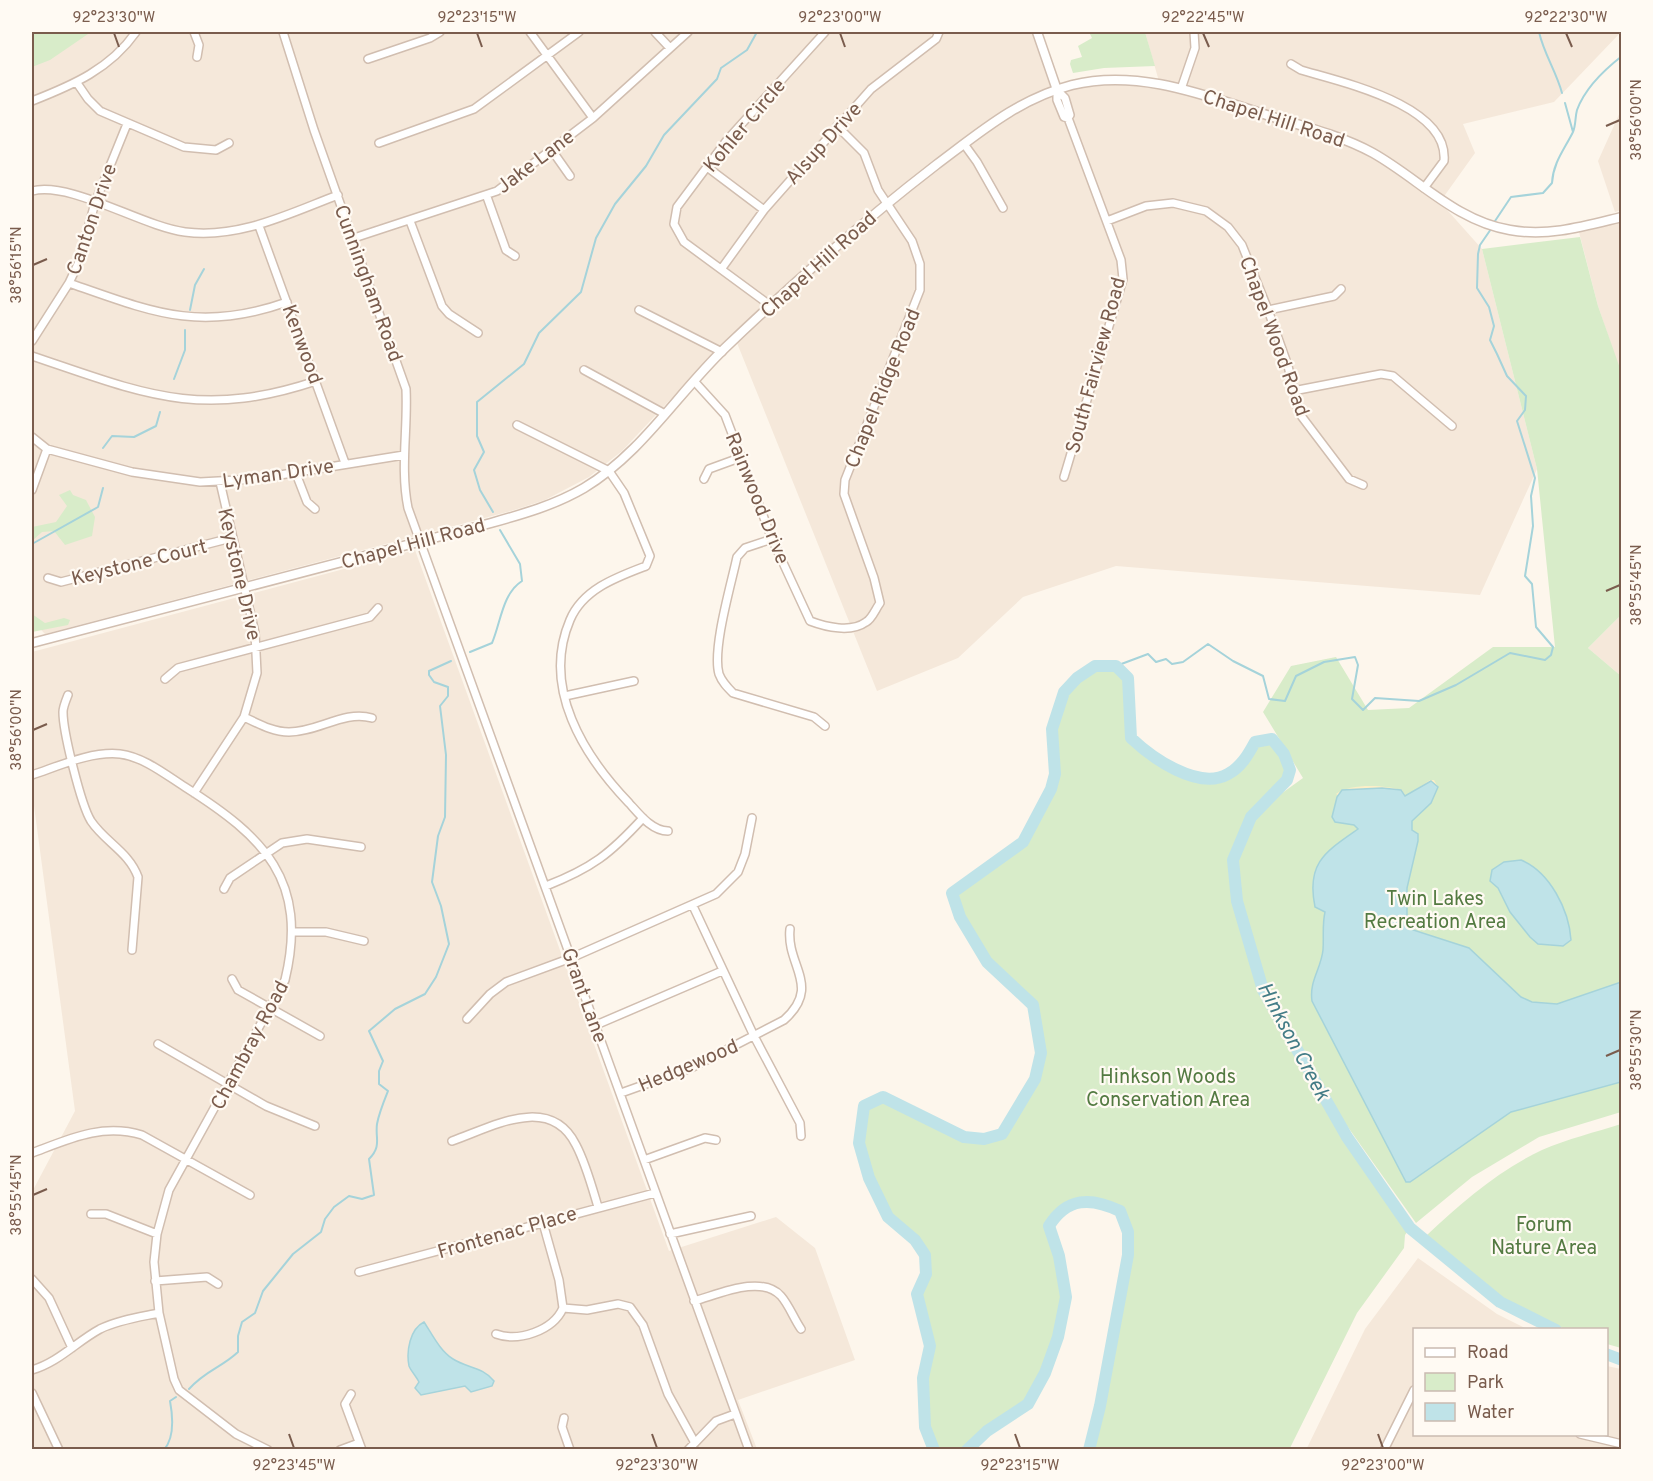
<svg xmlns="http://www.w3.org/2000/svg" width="1653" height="1481" font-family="Overpass,sans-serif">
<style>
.residential{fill:#f5e8da}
.green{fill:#d8ecc9;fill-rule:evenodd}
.sand{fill:#fcefc7}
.water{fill:#bfe3e8;stroke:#a5d3da;stroke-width:1.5}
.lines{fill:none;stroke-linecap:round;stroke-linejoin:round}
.stream{stroke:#a5d3da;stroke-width:2}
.river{stroke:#bfe3e8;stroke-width:12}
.minor-casing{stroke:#d1beb0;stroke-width:10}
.tertiary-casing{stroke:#d1beb0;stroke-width:11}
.minor{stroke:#fff;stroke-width:7}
.tertiary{stroke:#fff;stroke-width:8}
.ticks{fill:none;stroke:#7a5c4d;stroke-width:2}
.labels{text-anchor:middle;stroke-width:4.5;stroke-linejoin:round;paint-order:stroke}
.street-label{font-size:20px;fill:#7a5c4d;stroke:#fffaf3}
.park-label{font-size:20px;fill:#537a41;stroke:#fffaf3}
.water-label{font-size:21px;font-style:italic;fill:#437c86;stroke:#fffaf3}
.neatline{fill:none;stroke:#7a5c4d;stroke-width:2}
.ticks-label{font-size:15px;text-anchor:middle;fill:#7a5c4d}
</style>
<rect width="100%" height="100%" fill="#fdf6ec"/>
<path class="residential" d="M 73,32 L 1038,32 L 1058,90 L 1121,84 L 1160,85 L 1145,32 L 1621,32 L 1554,102 L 1463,124 L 1475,153 L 1440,202 L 1482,249 L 1537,469 L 1480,595 L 1116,566 L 1023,597 L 958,658 L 877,691 L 735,338 L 668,402 L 622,451 L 589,477 L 545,500 L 511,511 L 45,634 L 32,620 L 32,52 Z
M 1621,110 L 1621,210 L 1615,212 L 1598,161 Z
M 1621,221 L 1621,374 L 1598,306 L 1579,232 Z
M 415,550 L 669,1251 L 776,1217 L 815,1248 L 855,1360 L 738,1400 L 757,1449 L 32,1450 L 32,1192 L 75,1111 L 32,791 L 32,652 Z
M 1621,615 L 1621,676 L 1588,648 Z
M 1418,1258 L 1497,1314 L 1527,1329 L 1414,1330 L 1414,1434 L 1606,1434 L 1607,1366 L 1621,1369 L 1621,1449 L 1306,1450 L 1365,1329 Z"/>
<path class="green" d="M 32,32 L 91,32 L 50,60 L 32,67 Z
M 1089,32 L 1145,32 L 1155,66 L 1104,68 L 1073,73 L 1070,64 L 1071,60 L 1082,57 L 1078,46 L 1092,38 Z
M 1580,237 L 1598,306 L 1622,374 L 1621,615 L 1588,648 L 1621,676 L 1621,1112 L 1539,1137 L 1472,1177 L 1416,1223 L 1323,1092 L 1347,1137 L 1410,1228 L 1405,1235 L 1404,1248 L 1357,1313 L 1289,1450 L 1089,1449 L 1100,1406 L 1128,1255 L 1128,1232 L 1120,1211 C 1091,1197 1067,1197 1049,1226 L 1059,1256 L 1066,1297 L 1058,1337 L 1045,1373 L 1028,1404 L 987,1431 L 967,1449 L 934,1449 L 924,1426 L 924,1399 L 921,1392 L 930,1346 L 917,1294 L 926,1274 L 925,1255 L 915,1240 L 888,1217 L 869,1178 L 859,1143 L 864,1106 L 883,1097 L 964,1137 L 984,1139 L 1002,1134 L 1035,1079 L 1041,1053 L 1033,1005 L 987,962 L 960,917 L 952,893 L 1023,842 L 1051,789 L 1055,774 L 1052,729 L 1064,692 L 1077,678 L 1095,666 L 1116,666 L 1128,678 L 1131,738 C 1151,757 1199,791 1228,774 C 1241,767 1248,755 1255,742 L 1272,739 C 1315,791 1258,788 1247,830 L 1267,804 L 1303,778 L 1263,712 L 1291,666 L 1336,657 L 1368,710 L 1409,708 L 1493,647 L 1555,647 L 1537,469 L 1482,249 ZM 1258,971 L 1306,1062 L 1263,990 Z
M 70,490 L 73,495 L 86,500 L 95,517 L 92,536 L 65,545 L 54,531 L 42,532 L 32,541 L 32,527 L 56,522 L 67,506 L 59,495 Z
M 32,614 L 45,623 L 64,618 L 70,620 L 68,625 L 32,632 Z
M 1621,1124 L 1622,1124 L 1621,1348 L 1607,1344 L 1606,1330 L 1565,1329 L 1493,1295 L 1427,1235 C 1462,1202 1498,1171 1542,1150 C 1567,1139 1596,1132 1621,1124 Z"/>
<path class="sand" d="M 1430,780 L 1434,780 L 1438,787 L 1430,785 L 1406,804 L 1342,798 L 1336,794 C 1350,783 1385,785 1402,790 L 1406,796 Z"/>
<path class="water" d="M 1431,781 L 1438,787 L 1431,803 L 1412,821 L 1412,830 L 1418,834 L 1418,841 L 1407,888 L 1407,928 L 1469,948 L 1521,997 L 1532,1002 L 1557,1004 L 1621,982 L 1621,1082 L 1511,1112 L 1410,1182 L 1406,1182 L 1312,1001 C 1309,981 1321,969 1323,950 C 1324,937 1322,925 1325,912 L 1315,907 C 1306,863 1325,852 1358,829 L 1354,825 L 1335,822 L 1332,817 L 1337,797 L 1342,790 L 1382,788 L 1401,790 L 1405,796 Z
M 1521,860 C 1550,872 1569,910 1571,940 L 1563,946 L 1538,944 L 1530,937 L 1510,912 L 1498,888 L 1490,881 L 1492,870 L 1504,862 Z
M 424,1322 C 432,1334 440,1351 453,1359 C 467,1368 483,1367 494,1381 L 492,1386 L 471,1392 L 465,1386 L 421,1395 L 415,1388 L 419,1382 C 416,1376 411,1371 409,1366 C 406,1351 410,1329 424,1322 Z"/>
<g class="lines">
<path class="stream" d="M 1539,32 C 1544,54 1556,71 1562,93
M 1565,103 L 1573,132
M 1493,224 L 1511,197 L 1543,193 L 1552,183 C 1553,163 1564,150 1573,132 C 1576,125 1575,117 1577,110 C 1585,88 1604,70 1622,56
M 190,310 L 195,285 L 204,269
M 174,379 L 185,350 L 185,330
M 103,448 L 112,436 L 134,437 L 156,426 L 160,412
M 493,512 L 480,490 L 474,470 L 484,452 L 477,436 L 477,402 L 524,364 L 539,333 L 581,292 L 596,238 L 615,204 L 646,166 L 664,135 L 717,79 L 721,68 L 747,50 L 757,32
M 32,544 L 98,507 L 103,488
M 470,652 L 492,643 C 501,622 502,594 522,581 L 520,564 L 500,530
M 1116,666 L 1148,654 L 1156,662 L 1166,659 L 1172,664 L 1183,662 L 1208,644 L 1233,661 L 1263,676 L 1269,699 L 1285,701 L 1296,676 L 1324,662 L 1355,657 L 1358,665 L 1352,699 L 1363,710 L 1375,698 L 1419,701 L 1456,685 L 1510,653 L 1545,660 L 1551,655 L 1553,647 L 1536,627 L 1532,584 L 1525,576 L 1533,526 L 1531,496 L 1535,478 L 1517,421 L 1525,410 L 1526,396 L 1507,376 L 1497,354 L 1490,340 L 1494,326 L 1489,307 L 1477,288 L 1478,254 L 1480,245 L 1491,229
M 189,1389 C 206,1370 221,1368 238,1352 L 238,1336 L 242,1322 L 255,1313 L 263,1291 L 293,1254 L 321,1232 L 325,1219 L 334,1207 L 349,1196 L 362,1199 L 374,1195 L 369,1159 C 382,1146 375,1138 377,1124 C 379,1113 384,1101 388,1091 L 379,1084 L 379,1071 L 383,1061 L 369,1031 L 395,1009 L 425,994 L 436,977 L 449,944 L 441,906 L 432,882 L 438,836 L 445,817 L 446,755 L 440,706 L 448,696 L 448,687 L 434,682 L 429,675 L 429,671 L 451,661
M 164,1450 C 175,1437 173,1417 170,1401 L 176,1397"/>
<path class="river" d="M 1606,1354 L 1622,1360
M 934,1450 L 925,1427 L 923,1378 L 930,1346 L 917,1294 L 926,1274 L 925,1255 L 915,1240 L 888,1217 L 869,1178 L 859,1143 L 864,1106 L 883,1097 L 964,1137 L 984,1139 L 1002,1134 L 1035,1079 L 1041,1053 L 1033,1005 L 987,962 L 960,917 L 952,893 L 1023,842 L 1051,789 L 1055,774 L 1052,729 L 1064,692 L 1077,678 L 1095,666 L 1116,666 L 1128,678 L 1131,738 C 1151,757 1198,791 1228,774 C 1241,767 1248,755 1255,742 L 1272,739 L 1284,754 L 1290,770 L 1287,780 L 1251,817 L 1233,860 L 1237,901 L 1263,990 L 1347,1137 L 1410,1228 L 1500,1302 L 1556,1330
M 967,1450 L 987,1431 L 1028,1404 L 1045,1373 L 1058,1337 L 1066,1297 L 1059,1256 L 1049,1226 C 1067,1197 1091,1197 1120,1211 L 1128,1232 L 1128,1255 L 1100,1406 L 1089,1450"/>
<defs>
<path id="minor" d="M 194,32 L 199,45 L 197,57
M 283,32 L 314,130 L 406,389 C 408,429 400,468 408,508 L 749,1450
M 530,32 L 593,118
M 655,32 L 670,48
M 368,59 L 430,38 L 440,32
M 1291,64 L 1301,70 C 1341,82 1449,105 1444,161 L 1424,188
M 77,83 L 88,99 L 100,111 L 184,147 L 216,150 L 229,143
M 1181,89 L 1195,48 L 1194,32
M 1057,90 L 1065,98 L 1070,115 L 1068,118 L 1121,260 L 1123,279 L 1064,477
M 1057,90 L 1057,100 L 1064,117 L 1068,118
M 32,101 C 73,85 110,69 136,32
M 379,143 L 474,109 L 579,32
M 964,144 L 977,162 L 1003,208
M 551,149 L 570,176
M 707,167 L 764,210
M 32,191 C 71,181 141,226 185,232 C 239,239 288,214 338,195
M 487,197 L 506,250 L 515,256
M 410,221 L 442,306 L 449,314 L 478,333
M 1107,221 L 1146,206 L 1173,203 L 1206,211 L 1228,227 L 1242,245 L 1268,310 L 1288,366 L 1299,413 L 1349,479 L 1363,485
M 259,226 L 345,463
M 354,238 L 497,191 L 593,118 L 688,32
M 722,268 L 764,210 L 871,89 L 936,39 L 939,32
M 69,283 C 152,312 200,333 287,302
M 771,306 L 684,242 L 674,224 L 677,207 L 727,140 L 825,32
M 639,310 L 722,352
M 1268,310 L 1334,296 L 1341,289
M 32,341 L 69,283 L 78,264 L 95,203 L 127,124
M 32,356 C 142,393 199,420 316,381
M 584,370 L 665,414
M 695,382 L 725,415 L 772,539 L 810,621 C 826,627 851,633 866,622 C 872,619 876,608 880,603 L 874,578 L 844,494 L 845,480 L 920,290 L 920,264 L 912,241 L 878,190 L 864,153 L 837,126
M 1293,391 L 1381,374 L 1393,376 L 1452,426
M 517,425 L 609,471 L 624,493 L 650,556 L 646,566 C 617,577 583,589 570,620 C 541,688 584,756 629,803 C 639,814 652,831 668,831
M 32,437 L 47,449 L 132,472 L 200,482 L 255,479 L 404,455
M 295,471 L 307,502 L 315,509
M 704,479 L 709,469 L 742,457
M 32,490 L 47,449
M 772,539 L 745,548 L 737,557 C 731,585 712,649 719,674 C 722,682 727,687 733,693 L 814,717 L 825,726
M 48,578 L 61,582 L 231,538
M 165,679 L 178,668 L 370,617 L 378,608
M 68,695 C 66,700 63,707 63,712 C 63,732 81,805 91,821 C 105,842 129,852 138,877 L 132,950
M 565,696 L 634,681
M 244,717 C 259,724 273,732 289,732 C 318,732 344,710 372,718
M 32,775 C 59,766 91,751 120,754 C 144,757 166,775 185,787 C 264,837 309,880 285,980 L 169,1190 L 157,1234 L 154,1262 L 159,1313 L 174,1379 L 179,1390 L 236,1434 L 268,1450
M 194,793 L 244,717 L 257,673 L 255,633 L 220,482
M 546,886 C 592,868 610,854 643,818
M 224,889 L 230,878 L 282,843 L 307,839 L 361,847
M 693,906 L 754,1036 L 800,1123 L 801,1136
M 292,932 L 326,932 L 364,941
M 232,979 L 238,990 L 320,1036
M 467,1019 L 490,994 L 506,982 L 571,958 L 716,894 L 738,872 L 745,854 L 752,818
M 596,1025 L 722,971
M 158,1044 L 266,1106 L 315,1126
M 621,1093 L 691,1068 L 784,1020 C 822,986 786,966 790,929
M 452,1141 C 492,1127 550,1093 576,1145 C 586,1164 592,1187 598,1207
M 32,1153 C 69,1139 102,1123 142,1135 L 250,1195
M 644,1160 L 705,1138 L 716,1140
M 91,1214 L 106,1214 L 157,1234
M 670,1234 L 751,1216
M 359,1272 L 655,1193
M 32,1279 L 49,1298 L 72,1348
M 155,1281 L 207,1277 L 218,1284
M 694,1301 C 717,1295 761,1274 781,1296 C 789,1305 794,1319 801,1329
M 563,1308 L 587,1310 L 618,1304 L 630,1307 L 643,1325 L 668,1394 L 695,1443
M 496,1334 C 518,1342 553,1331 563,1308 L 559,1280 L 543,1223
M 32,1370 C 59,1362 76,1342 100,1329 C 118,1320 140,1317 159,1313
M 32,1393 L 59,1450
M 351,1394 L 345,1404 L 362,1450
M 564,1418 L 562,1427 L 570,1450
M 1580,1434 L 1622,1444
M 340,1450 L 359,1443
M 688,1450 L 716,1421 L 735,1414
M 1384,1450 L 1414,1390"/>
<path id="tertiary" d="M 1037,32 L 1057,90
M 32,643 L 491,523 C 523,514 555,505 584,488 C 642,453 677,394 725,348 C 792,284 862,222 936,165 C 979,133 1018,99 1072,85 C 1140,68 1209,97 1273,117 C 1306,127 1342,136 1373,153 C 1419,179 1456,221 1510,230 C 1549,237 1585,226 1622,217"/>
</defs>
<use href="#minor" class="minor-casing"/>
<use href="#tertiary" class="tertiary-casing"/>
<use href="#minor" class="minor"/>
<use href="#tertiary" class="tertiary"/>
</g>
<path class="ticks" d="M 114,33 L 119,47M 477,33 L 482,47M 840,33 L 845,47M 1203,33 L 1209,47M 1566,33 L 1572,47M 1606,126 L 1620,120M 33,265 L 47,259M 1606,591 L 1620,585M 33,730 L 47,724M 1606,1056 L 1620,1050M 33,1195 L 47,1189M 289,1434 L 294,1448M 652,1434 L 657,1448M 1015,1434 L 1020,1448M 1378,1434 L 1383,1448"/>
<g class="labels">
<g class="street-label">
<text transform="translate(1274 118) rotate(18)" y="7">Chapel Hill Road</text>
<text transform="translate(744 125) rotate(-50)" y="7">Kohler Circle</text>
<text transform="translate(823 143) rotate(-48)" y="7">Alsup Drive</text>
<text transform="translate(535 161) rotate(-37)" y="7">Jake Lane</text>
<text transform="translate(91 219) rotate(-71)" y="7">Canton Drive</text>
<text transform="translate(818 264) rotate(-42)" y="7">Chapel Hill Road</text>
<text transform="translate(369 283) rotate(70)" y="7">Cunningham Road</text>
<text transform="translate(1275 336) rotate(70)" y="7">Chapel Wood Road</text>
<text transform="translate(303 344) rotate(70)" y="7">Kenwood</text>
<text transform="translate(1095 365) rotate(-75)" y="7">South Fairview Road</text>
<text transform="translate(882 388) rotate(-68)" y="7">Chapel Ridge Road</text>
<text transform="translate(278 473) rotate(-8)" y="7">Lyman Drive</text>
<text transform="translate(758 498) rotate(68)" y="7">Rainwood Drive</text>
<text transform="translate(413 543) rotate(-15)" y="7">Chapel Hill Road</text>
<text transform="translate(139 562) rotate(-14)" y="7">Keystone Court</text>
<text transform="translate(240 574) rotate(77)" y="7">Keystone Drive</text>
<text transform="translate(585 995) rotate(70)" y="7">Grant Lane</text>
<text transform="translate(249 1045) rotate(-62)" y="7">Chambray Road</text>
<text transform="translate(688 1065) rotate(-23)" y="7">Hedgewood</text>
<text transform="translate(507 1232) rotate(-16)" y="7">Frontenac Place</text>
</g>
<g class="park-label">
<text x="1435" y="905">Twin Lakes<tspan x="1435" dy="23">Recreation Area</tspan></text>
<text x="1168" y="1083">Hinkson Woods<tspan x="1168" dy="23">Conservation Area</tspan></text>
<text x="1544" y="1231">Forum<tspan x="1544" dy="23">Nature Area</tspan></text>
</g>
<g class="water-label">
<text transform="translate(1294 1041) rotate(62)" y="7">Hinkson Creek</text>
</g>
</g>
<rect width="1653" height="1481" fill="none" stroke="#fffaf3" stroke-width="66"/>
<rect x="1413" y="1328" width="195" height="108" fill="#fffaf3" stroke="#cabbb1" stroke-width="1.5"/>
<rect x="1425" y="1348" width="30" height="9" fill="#ffffff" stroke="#cabbb1" stroke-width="1.5"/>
<text x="1467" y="1358" font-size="18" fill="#7a5c4d">Road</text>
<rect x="1425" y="1373" width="30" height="18" fill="#d8ecc9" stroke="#cabbb1" stroke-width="1.5"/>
<text x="1467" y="1388" font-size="18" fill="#7a5c4d">Park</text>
<rect x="1425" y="1403" width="30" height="18" fill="#bfe3e8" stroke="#cabbb1" stroke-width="1.5"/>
<text x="1467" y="1418" font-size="18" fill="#7a5c4d">Water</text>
<rect x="33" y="33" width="1587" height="1415" class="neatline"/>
<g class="ticks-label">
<text x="114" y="22">92°23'30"W</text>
<text x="477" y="22">92°23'15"W</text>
<text x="840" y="22">92°23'00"W</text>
<text x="1203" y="22">92°22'45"W</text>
<text x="1566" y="22">92°22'30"W</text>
<text transform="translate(1636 120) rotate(-90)" y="5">38°56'00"N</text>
<text transform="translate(16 265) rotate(-90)" y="5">38°56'15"N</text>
<text transform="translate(1636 585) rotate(-90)" y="5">38°55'45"N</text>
<text transform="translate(16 730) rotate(-90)" y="5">38°56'00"N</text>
<text transform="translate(1636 1050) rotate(-90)" y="5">38°55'30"N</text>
<text transform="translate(16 1195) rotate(-90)" y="5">38°55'45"N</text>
<text x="294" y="1470">92°23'45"W</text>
<text x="657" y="1470">92°23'30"W</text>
<text x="1020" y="1470">92°23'15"W</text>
<text x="1383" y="1470">92°23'00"W</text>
</g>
</svg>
